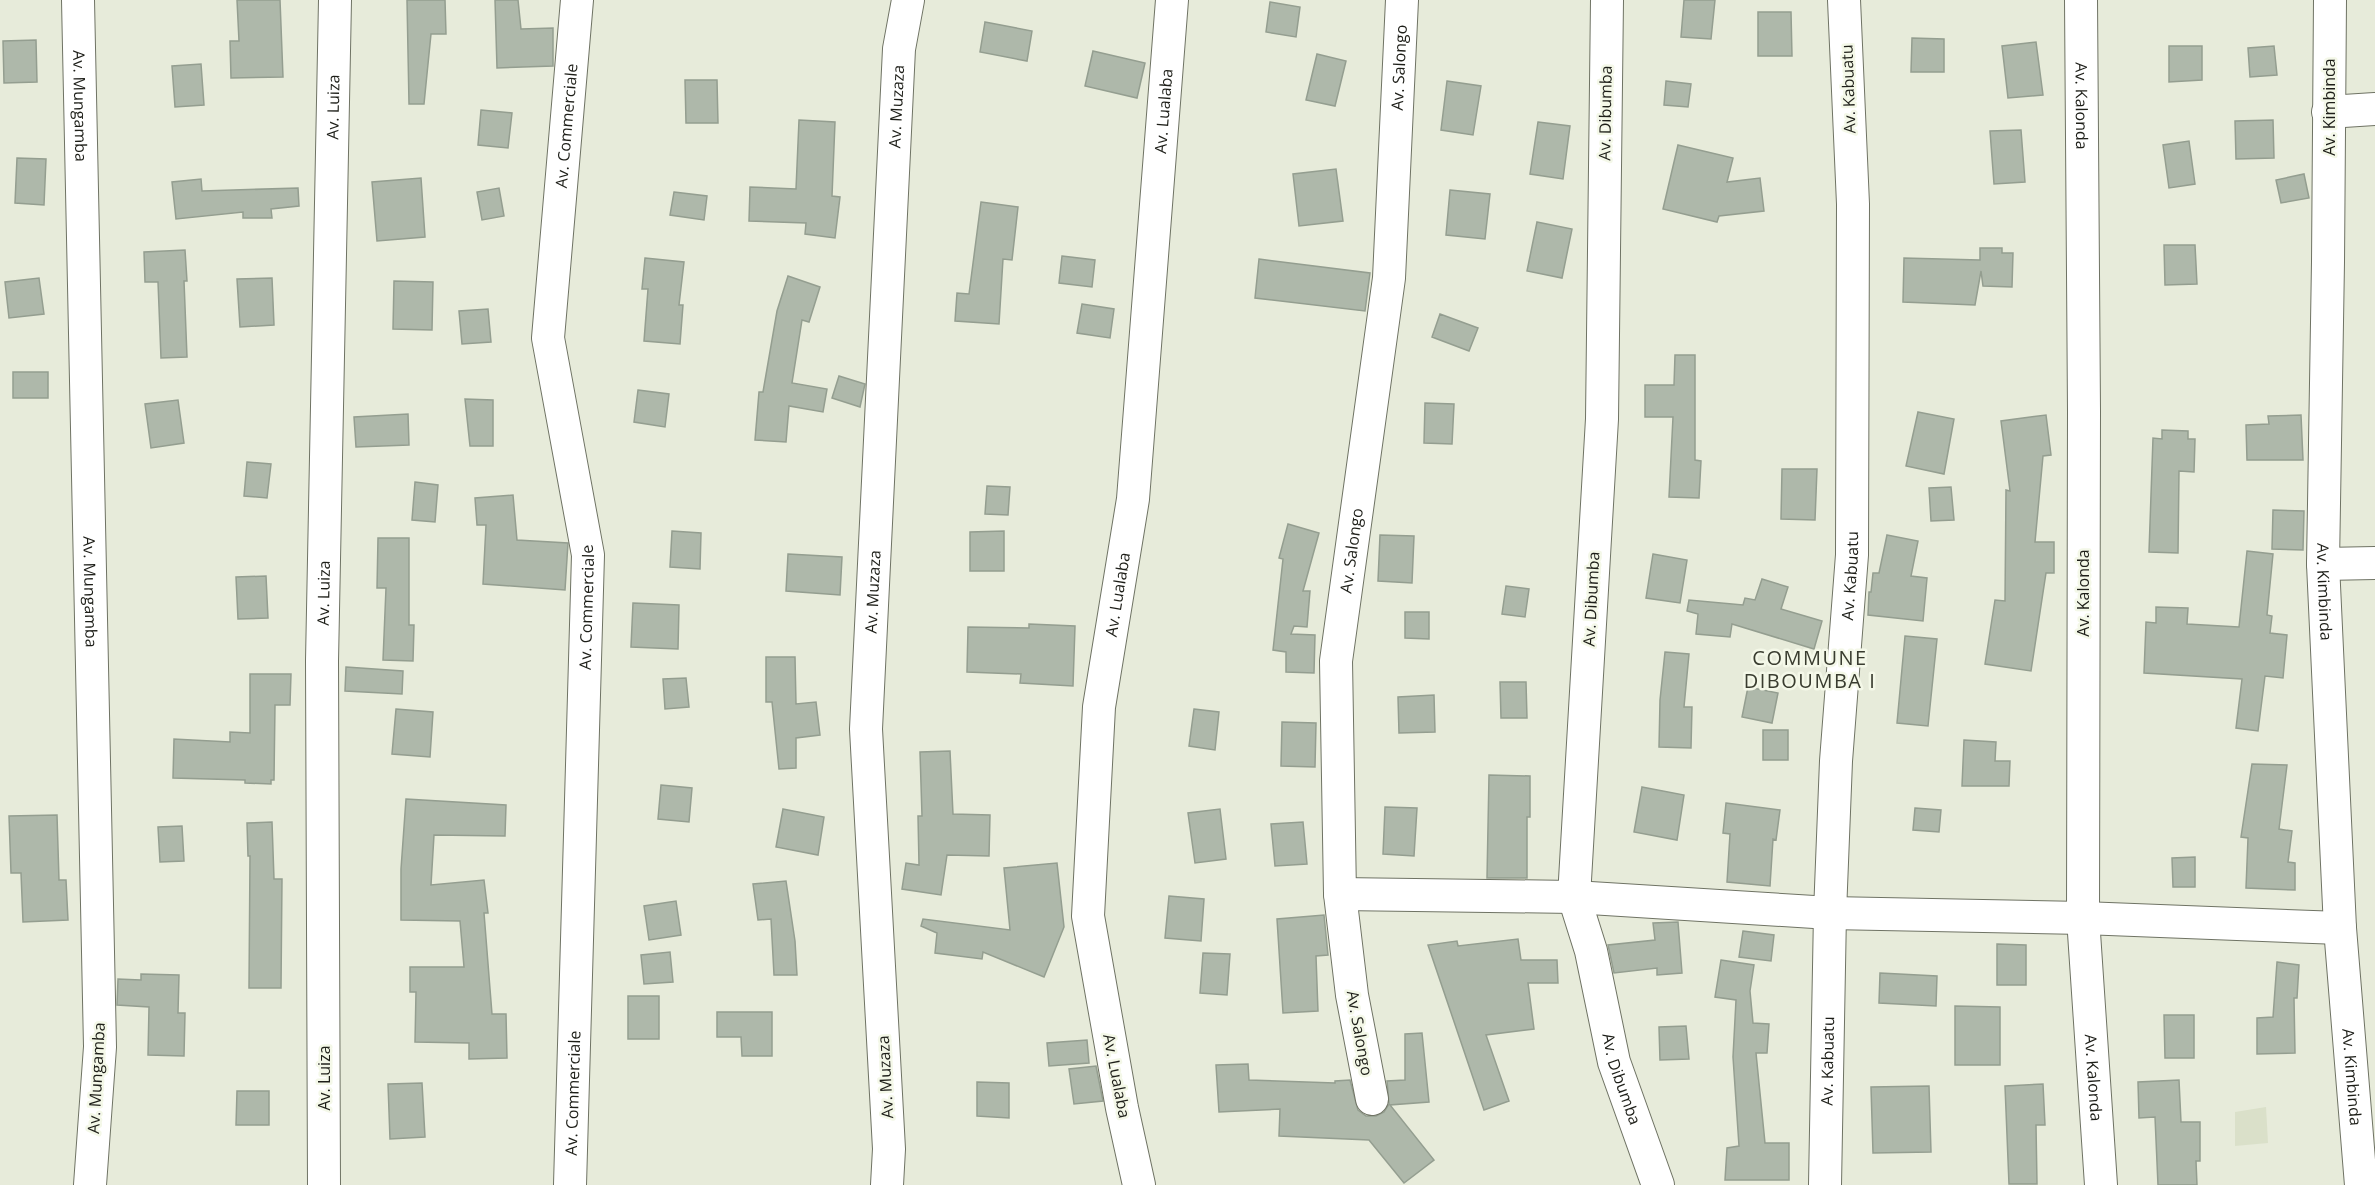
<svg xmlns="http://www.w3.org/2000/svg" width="2375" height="1185" font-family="'Open Sans',sans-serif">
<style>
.built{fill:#dae0c9}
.building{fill:#aeb8aa;stroke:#949e90;stroke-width:1.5}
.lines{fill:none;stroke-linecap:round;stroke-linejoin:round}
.minor-casing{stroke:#6f7364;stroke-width:34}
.minor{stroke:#fff;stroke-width:32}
.labels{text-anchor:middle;stroke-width:5;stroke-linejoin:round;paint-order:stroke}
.street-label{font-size:16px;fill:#1d1e18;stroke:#f4f8e8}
.quarter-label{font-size:20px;letter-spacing:1.5px;fill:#393c2f;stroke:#f4f8e8}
</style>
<rect width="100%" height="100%" fill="#e7ebda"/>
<path class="built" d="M 2266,1107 L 2268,1143 L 2235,1146 L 2235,1112 Z"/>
<path class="building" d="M 237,0 L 280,0 L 283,77 L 231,78 L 230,41 L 239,41 Z
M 407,0 L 445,0 L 446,34 L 431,34 L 424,104 L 409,104 Z
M 495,0 L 518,0 L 521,29 L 553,28 L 553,66 L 497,68 Z
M 1684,0 L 1715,0 L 1711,39 L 1681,37 Z
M 1270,2 L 1300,7 L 1296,37 L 1266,32 Z
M 1758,12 L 1791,12 L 1792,56 L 1758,56 Z
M 985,22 L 1032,31 L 1027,61 L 980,52 Z
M 1912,38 L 1944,39 L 1944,72 L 1911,72 Z
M 36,40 L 37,82 L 4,83 L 3,41 Z
M 2036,42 L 2043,95 L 2008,98 L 2002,46 Z
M 2169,46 L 2202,46 L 2202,80 L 2169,82 Z
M 2274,46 L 2277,75 L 2250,77 L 2248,48 Z
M 1093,51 L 1145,63 L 1137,98 L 1085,86 Z
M 1317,54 L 1346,61 L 1335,106 L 1306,100 Z
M 201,64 L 204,105 L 175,107 L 172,66 Z
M 685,80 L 717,80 L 718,123 L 686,123 Z
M 1447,81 L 1481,86 L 1473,135 L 1441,130 Z
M 1666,81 L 1691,84 L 1688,107 L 1664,105 Z
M 481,110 L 512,113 L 508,148 L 478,145 Z
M 799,120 L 835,122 L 832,196 L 840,197 L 835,238 L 805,234 L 806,223 L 749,221 L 750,187 L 796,189 Z
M 2273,120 L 2274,158 L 2236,159 L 2235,121 Z
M 1538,122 L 1570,126 L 1563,179 L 1530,174 Z
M 2021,130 L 2025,182 L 1994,184 L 1990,131 Z
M 2189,141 L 2195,184 L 2169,188 L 2163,145 Z
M 1678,145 L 1733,158 L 1727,182 L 1760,178 L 1764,211 L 1719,216 L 1717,222 L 1663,209 Z
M 17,158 L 46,159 L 44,205 L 15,203 Z
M 1336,169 L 1343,221 L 1299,226 L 1293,174 Z
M 2304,174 L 2309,198 L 2281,203 L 2276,180 Z
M 421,178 L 425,237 L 377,241 L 372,182 Z
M 201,179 L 202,191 L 298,188 L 299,206 L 271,209 L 272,218 L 243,218 L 243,212 L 176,219 L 172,182 Z
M 499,188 L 504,216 L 482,220 L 477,192 Z
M 1450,190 L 1490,194 L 1485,239 L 1446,235 Z
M 674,192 L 707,196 L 704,220 L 670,215 Z
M 981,202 L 1018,207 L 1012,260 L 1003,259 L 999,324 L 955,321 L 957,293 L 969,294 Z
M 1537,222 L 1572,229 L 1562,278 L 1527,271 Z
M 2164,245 L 2195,245 L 2197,284 L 2165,285 Z
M 1980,248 L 2002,248 L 2002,253 L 2013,253 L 2012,287 L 1983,286 L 1981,271 L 1975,305 L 1903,302 L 1904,258 L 1980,260 Z
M 185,250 L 187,281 L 184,281 L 187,357 L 161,358 L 158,282 L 145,282 L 144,252 Z
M 1062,256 L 1095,260 L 1092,287 L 1059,283 Z
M 645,258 L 684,262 L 679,305 L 683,305 L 680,344 L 644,341 L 648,289 L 642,289 Z
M 1259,259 L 1370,273 L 1365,311 L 1255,298 Z
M 788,276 L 820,287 L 809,322 L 802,320 L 792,383 L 827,389 L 823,412 L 789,406 L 786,442 L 755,440 L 759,392 L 763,392 L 777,311 Z
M 39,278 L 44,314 L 9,318 L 5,282 Z
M 272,278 L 274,325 L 240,327 L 237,279 Z
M 394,281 L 433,282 L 432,330 L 393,329 Z
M 1082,304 L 1114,309 L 1110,338 L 1077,333 Z
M 488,309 L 491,342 L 462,344 L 459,311 Z
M 1440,314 L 1478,328 L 1469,351 L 1432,337 Z
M 1675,355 L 1695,355 L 1695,460 L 1701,461 L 1699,498 L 1669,497 L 1673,417 L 1645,417 L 1645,385 L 1674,385 Z
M 13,372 L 48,372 L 48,398 L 13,398 Z
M 839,376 L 865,384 L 860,407 L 832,398 Z
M 638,390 L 669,394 L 665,427 L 634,422 Z
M 465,399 L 493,400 L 493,446 L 470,446 Z
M 178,400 L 184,443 L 151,448 L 145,404 Z
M 1425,403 L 1454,404 L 1452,444 L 1424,443 Z
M 1918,412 L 1954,419 L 1944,474 L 1906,466 Z
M 408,414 L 409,445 L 356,447 L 354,417 Z
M 2046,415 L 2051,455 L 2043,456 L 2035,542 L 2054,542 L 2054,573 L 2046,573 L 2031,671 L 1985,664 L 1995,600 L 2005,601 L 2006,490 L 2010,491 L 2001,421 Z
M 2301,415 L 2303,460 L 2247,460 L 2246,425 L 2269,424 L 2268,416 Z
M 2162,430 L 2188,431 L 2188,439 L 2195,439 L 2194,472 L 2179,471 L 2178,553 L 2149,552 L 2153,438 L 2162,439 Z
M 247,462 L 271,464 L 267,498 L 244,496 Z
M 1782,469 L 1817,469 L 1815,520 L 1781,519 Z
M 415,482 L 438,485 L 435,522 L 412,520 Z
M 987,486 L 1010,487 L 1008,515 L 985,514 Z
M 1951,487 L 1954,520 L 1931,521 L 1929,488 Z
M 513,495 L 517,540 L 568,543 L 565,590 L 483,584 L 486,525 L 477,525 L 475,498 Z
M 2273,510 L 2304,511 L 2303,550 L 2272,549 Z
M 1288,524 L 1319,533 L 1303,591 L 1310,591 L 1307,627 L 1294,626 L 1291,634 L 1315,635 L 1314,673 L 1286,672 L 1286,652 L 1273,650 L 1283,559 L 1279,558 Z
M 672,531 L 701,533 L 700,569 L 670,567 Z
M 1004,531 L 1004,571 L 970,571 L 970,532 Z
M 1380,535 L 1414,536 L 1412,583 L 1378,581 Z
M 1887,535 L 1918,541 L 1911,576 L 1927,578 L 1923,621 L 1868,615 L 1869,592 L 1871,592 L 1873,573 L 1879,573 Z
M 378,538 L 409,538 L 409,625 L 414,625 L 413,661 L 383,660 L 386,588 L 377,588 Z
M 2247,551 L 2273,554 L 2267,615 L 2272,616 L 2270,633 L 2287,635 L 2283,678 L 2265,676 L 2258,731 L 2236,728 L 2242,679 L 2144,673 L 2146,622 L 2156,623 L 2156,607 L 2188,608 L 2187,624 L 2239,627 Z
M 788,554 L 842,557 L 840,595 L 786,591 Z
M 1653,554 L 1687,560 L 1680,603 L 1646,598 Z
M 266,576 L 268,618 L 238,619 L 236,577 Z
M 1762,579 L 1788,587 L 1781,609 L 1822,621 L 1814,649 L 1732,624 L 1730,637 L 1696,634 L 1698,614 L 1687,611 L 1689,600 L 1743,605 L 1745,598 L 1755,600 Z
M 1506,586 L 1529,589 L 1525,617 L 1502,614 Z
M 633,603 L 679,605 L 678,649 L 631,647 Z
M 1405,612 L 1429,612 L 1429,639 L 1405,638 Z
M 1029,624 L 1075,626 L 1073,686 L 1020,683 L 1021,674 L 967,672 L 968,627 L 1029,628 Z
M 1905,636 L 1937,639 L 1928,726 L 1897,723 Z
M 1665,652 L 1689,654 L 1684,707 L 1692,707 L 1691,748 L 1659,747 L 1660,700 Z
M 766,657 L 795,657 L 796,704 L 816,702 L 820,735 L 796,738 L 796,768 L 779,769 L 772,702 L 766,702 Z
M 346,667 L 403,671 L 402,694 L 345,691 Z
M 250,674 L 291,674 L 290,705 L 275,705 L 274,780 L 271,780 L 271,784 L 245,783 L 245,780 L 173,778 L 174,739 L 230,742 L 230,732 L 250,733 Z
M 686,678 L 689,707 L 665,709 L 663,679 Z
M 1500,682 L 1526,682 L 1527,718 L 1501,718 Z
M 1748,687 L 1778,693 L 1772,723 L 1742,717 Z
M 1434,695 L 1435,732 L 1399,733 L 1398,697 Z
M 396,709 L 433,712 L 430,757 L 392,754 Z
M 1194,709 L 1219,712 L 1215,750 L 1189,746 Z
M 1282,722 L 1316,723 L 1315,767 L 1281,766 Z
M 1763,730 L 1788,730 L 1788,760 L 1763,760 Z
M 1964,740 L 1996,742 L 1995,761 L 2010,761 L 2009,786 L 1962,786 Z
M 950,751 L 953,814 L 990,815 L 989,856 L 947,855 L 941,895 L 902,889 L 906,863 L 919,865 L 918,816 L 922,816 L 920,752 Z
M 2252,764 L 2287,765 L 2279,829 L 2292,831 L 2288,862 L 2295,863 L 2295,890 L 2246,888 L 2248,838 L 2241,837 Z
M 1489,775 L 1530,776 L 1530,817 L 1527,817 L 1527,878 L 1487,878 Z
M 661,785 L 692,788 L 689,822 L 658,819 Z
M 1642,787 L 1684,795 L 1677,840 L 1634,832 Z
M 406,799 L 506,805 L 505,836 L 434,835 L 431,885 L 484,880 L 488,913 L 484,913 L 492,1014 L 506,1014 L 507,1058 L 469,1059 L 469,1043 L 415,1042 L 416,992 L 410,992 L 410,967 L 464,967 L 460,921 L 401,920 L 401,869 Z
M 1726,803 L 1780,810 L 1776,840 L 1773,839 L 1770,886 L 1727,882 L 1730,834 L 1723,833 Z
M 1385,807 L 1417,808 L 1414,856 L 1383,854 Z
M 1915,808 L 1941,810 L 1939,832 L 1913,830 Z
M 783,809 L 824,817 L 818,855 L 776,847 Z
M 1220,809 L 1226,859 L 1195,863 L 1188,813 Z
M 57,815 L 59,880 L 66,880 L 68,920 L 23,922 L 21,873 L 11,873 L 9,816 Z
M 272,822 L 274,879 L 282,879 L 281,988 L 249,988 L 250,856 L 248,856 L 247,823 Z
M 1303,822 L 1307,864 L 1275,866 L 1271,824 Z
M 182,826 L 184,861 L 160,862 L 158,827 Z
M 2195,857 L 2195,887 L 2173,887 L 2172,858 Z
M 1057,863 L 1064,927 L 1044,977 L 983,952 L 982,959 L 935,953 L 937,933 L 921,926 L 923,919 L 1010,930 L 1004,868 Z
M 786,881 L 795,941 L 797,975 L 774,975 L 771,919 L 758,920 L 753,884 Z
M 1169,896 L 1204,899 L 1201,941 L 1165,938 Z
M 676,901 L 681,935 L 649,940 L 644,906 Z
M 1324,915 L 1328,955 L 1316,956 L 1318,1011 L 1283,1013 L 1277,919 Z
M 1678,922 L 1682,973 L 1657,975 L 1657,968 L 1614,973 L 1608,945 L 1655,940 L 1653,923 Z
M 1743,931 L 1774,935 L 1771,961 L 1739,957 Z
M 1518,939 L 1521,960 L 1557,960 L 1558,983 L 1528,983 L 1534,1029 L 1486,1035 L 1509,1101 L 1484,1110 L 1428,945 L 1457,941 L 1458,946 Z
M 1997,944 L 2026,945 L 2026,985 L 1997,985 Z
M 670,952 L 673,982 L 644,984 L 641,955 Z
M 1203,953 L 1230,954 L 1227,995 L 1200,993 Z
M 1721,960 L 1754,965 L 1750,991 L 1753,1023 L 1769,1024 L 1767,1053 L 1756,1053 L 1765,1143 L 1789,1143 L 1789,1180 L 1725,1180 L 1727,1148 L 1739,1146 L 1733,1057 L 1736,1000 L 1715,997 Z
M 2277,962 L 2299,965 L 2297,998 L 2294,998 L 2295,1053 L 2257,1054 L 2257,1018 L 2273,1017 Z
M 1880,973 L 1937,976 L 1936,1006 L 1879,1003 Z
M 141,974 L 179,975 L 178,1013 L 185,1013 L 184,1056 L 148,1055 L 149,1007 L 117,1005 L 118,979 L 141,980 Z
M 628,996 L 659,996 L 659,1039 L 628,1039 Z
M 1955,1006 L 2000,1007 L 2000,1065 L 1955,1065 Z
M 717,1012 L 772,1012 L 772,1056 L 742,1056 L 741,1037 L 717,1037 Z
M 2164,1015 L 2194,1015 L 2194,1058 L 2165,1058 Z
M 1686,1026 L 1689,1059 L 1660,1060 L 1659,1027 Z
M 1422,1033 L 1429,1102 L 1390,1105 L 1434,1160 L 1404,1183 L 1369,1140 L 1279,1136 L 1280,1109 L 1219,1112 L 1216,1065 L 1248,1064 L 1249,1080 L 1335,1083 L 1335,1081 L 1350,1080 L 1358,1110 L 1366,1116 L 1376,1116 L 1384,1112 L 1389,1104 L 1387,1081 L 1405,1080 L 1405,1034 Z
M 1087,1040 L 1089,1063 L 1049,1066 L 1047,1043 Z
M 1096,1066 L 1103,1101 L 1074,1104 L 1069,1069 Z
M 2179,1080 L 2181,1122 L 2200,1122 L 2200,1161 L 2196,1161 L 2197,1185 L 2158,1185 L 2155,1117 L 2139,1118 L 2138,1082 Z
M 977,1082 L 1009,1083 L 1009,1118 L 977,1116 Z
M 422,1083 L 425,1137 L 390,1139 L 388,1084 Z
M 2043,1084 L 2045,1125 L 2036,1125 L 2037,1184 L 2009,1184 L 2005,1086 Z
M 1929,1086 L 1931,1152 L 1873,1153 L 1871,1087 Z
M 237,1091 L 269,1091 L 269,1125 L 236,1125 Z"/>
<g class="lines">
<defs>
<g id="minor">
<path id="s1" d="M 78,0 L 100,1047 L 90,1185"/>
<path id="s2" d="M 1607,0 L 1602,419 L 1574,897 L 1591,951 L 1614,1062 L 1658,1185"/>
<path id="s3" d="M 2081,0 L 2084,411 L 2083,918 L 2101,1185"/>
<path id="s4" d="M 2330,0 L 2328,262 L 2323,564 L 2340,928 L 2361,1185"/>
<path d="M 2328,112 L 2375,109"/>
<path d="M 2323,564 L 2375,563"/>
<path d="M 1340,894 L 1574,897 L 1830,913 L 2083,918 L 2340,928"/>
<path id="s5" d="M 1372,1099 L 1352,995 L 1340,894 L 1336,661 L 1389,278 L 1402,0"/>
<path id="s6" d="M 324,1185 L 322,661 L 335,0"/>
<path id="s7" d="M 570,1185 L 588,555 L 548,338 L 577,0"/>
<path id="s8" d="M 887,1185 L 889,1149 L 866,729 L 899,49 L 908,0"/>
<path id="s9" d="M 1139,1185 L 1122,1108 L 1088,916 L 1099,707 L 1133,499 L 1172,0"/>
<path id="s10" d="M 1825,1185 L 1830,913 L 1836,761 L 1852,555 L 1853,204 L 1844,0"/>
</g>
</defs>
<use href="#minor" class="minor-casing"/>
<use href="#minor" class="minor"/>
</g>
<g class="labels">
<g class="street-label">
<text dy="6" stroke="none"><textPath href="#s5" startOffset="1038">Av. Salongo</textPath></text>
<text transform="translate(1848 89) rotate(-92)" y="6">Av. Kabuatu</text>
<text dy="6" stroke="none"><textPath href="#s1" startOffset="106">Av. Mungamba</textPath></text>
<text dy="6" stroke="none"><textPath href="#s6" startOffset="1078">Av. Luiza</textPath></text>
<text dy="6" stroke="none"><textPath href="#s8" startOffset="1080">Av. Muzaza</textPath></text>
<text dy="6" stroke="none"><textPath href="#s3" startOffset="106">Av. Kalonda</textPath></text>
<text transform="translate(2329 107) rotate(-90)" y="6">Av. Kimbinda</text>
<text dy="6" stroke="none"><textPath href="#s9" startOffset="1083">Av. Lualaba</textPath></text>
<text transform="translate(1605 113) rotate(-89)" y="6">Av. Dibumba</text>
<text dy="6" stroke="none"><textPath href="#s7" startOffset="1064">Av. Commerciale</textPath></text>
<text dy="6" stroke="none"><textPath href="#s5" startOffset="552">Av. Salongo</textPath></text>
<text dy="6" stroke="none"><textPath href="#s10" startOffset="610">Av. Kabuatu</textPath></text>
<text dy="6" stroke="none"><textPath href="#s6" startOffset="592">Av. Luiza</textPath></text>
<text dy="6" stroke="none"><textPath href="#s8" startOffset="594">Av. Muzaza</textPath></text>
<text dy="6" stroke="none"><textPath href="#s1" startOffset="592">Av. Mungamba</textPath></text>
<text transform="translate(2083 593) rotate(-90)" y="6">Av. Kalonda</text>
<text dy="6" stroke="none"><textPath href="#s4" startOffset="592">Av. Kimbinda</textPath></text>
<text dy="6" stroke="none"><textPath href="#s9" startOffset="597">Av. Lualaba</textPath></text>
<text transform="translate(1591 599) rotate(-87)" y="6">Av. Dibumba</text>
<text dy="6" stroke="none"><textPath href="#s7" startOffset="578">Av. Commerciale</textPath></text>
<text transform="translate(1360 1033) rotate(80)" y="6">Av. Salongo</text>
<text dy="6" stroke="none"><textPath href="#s10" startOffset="124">Av. Kabuatu</textPath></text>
<text transform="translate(1117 1076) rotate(79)" y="6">Av. Lualaba</text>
<text transform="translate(885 1077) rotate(-93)" y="6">Av. Muzaza</text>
<text transform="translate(96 1078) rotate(-87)" y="6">Av. Mungamba</text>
<text transform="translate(324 1078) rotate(-90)" y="6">Av. Luiza</text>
<text dy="6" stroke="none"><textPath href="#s2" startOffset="1086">Av. Dibumba</textPath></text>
<text dy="6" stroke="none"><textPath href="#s3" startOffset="1078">Av. Kalonda</textPath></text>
<text dy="6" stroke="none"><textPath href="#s4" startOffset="1078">Av. Kimbinda</textPath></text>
<text dy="6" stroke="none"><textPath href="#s7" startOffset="92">Av. Commerciale</textPath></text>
</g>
<g class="quarter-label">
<text x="1810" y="665">COMMUNE<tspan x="1810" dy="23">DIBOUMBA I</tspan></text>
</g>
</g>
</svg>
